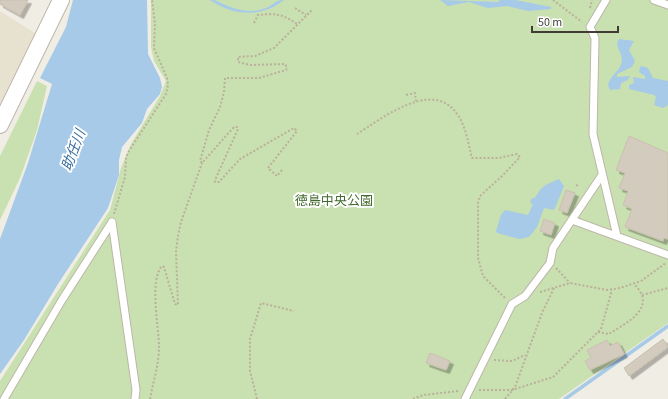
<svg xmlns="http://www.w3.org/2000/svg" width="668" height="399" font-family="'Source Sans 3','Noto Sans JP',sans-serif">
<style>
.education{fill:#e7e2cf}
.green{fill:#c9e0b1}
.water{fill:#a6cae7}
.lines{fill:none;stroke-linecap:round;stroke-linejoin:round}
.stream{stroke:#a6cae7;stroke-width:3.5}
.building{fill:#d3cbbe;stroke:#cac0af;filter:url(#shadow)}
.service-casing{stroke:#bdb7ab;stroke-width:9}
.tertiary-casing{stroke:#bdb7ab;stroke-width:18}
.path{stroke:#bab09b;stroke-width:2;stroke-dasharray:2 2;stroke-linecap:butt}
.service{stroke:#fff;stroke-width:7}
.tertiary{stroke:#fff;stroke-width:16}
.labels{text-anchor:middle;stroke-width:4;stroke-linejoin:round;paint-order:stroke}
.park-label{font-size:13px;fill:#446b2f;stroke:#fff}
.water-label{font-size:14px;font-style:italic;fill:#3b71a0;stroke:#fff}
</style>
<defs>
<filter id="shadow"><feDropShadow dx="3.5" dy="3.5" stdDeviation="0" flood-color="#0004"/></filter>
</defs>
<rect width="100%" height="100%" fill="#f0ede4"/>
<path class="education" d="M 0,11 L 38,35 L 0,110 Z"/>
<path class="green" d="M 151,0 L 668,0 L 668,323 L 559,399 L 0,399 L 0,381 L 110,210 L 121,168 L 131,144 L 160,96 L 166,81 L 154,61 L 151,47 Z
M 37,81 L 47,86 L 37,130 L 20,178 L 0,220 L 0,156 Z"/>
<path class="water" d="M 73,0 L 147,0 L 148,54 L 160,78 L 162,87 L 160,94 L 147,109 L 142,123 L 122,147 L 119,160 L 119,175 L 108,208 L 58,284 L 24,340 L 0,374 L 0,239 L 28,163 L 52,84 L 40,78 L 66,27 Z
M 210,0 L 215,0 C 232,9 252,16 270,6 C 276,2 277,0 284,0 C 261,18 234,16 210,0 Z
M 440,0 L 499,2 L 499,0 L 515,0 L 551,7 L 551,9 L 528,11 L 507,6 L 488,8 L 469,2 L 448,6 Z
M 619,39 L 634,41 L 629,50 L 635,61 L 632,67 L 617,74 L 617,77 L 630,76 L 628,80 L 621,83 L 620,89 L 610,90 L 608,85 C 610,75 622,70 622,60 C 622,55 618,49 617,44 Z
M 642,66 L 648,68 L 653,78 L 668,81 L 668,105 L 663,108 L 654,105 L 656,97 L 654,95 L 629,89 L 629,85 L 634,83 L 633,77 L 645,79 L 645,76 L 639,72 L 640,67 Z
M 559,179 L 564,186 L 555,208 L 554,210 L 544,208 L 537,227 L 529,237 L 519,239 L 497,233 L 496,231 L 501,215 L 505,210 L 528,215 L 533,204 L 530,203 L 532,198 L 535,198 C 543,184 546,185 559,179 Z"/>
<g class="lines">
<path class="stream" d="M 565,399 L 668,326"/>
</g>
<path class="building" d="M 0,0 L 28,0 L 20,15 L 0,4 Z
M 629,136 L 668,153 L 668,239 L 664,238 L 663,241 L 625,227 L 632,209 L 623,205 L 628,191 L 619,188 L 625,173 L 616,170 Z
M 566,190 L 575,193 L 567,213 L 559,210 Z
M 544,219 L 555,223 L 551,235 L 540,231 Z
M 663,339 L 668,347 L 629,376 L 624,368 Z
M 607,340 L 610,346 L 618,342 L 624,354 L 590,370 L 585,361 L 591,358 L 587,350 Z
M 430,353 L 450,361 L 446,370 L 426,363 Z"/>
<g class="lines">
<defs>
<path id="service" d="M 606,0 L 590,27 L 595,38 L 593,134 L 617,236
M 654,0 L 668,5
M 572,220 L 668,255
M 112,222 L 136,390 L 135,399
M 4,399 L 62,300 L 112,222
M 465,399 L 512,304 L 525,296 L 550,263 L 553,248 L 602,175"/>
<path id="tertiary" d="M 0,125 L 61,0"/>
</defs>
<use href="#service" class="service-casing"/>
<use href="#tertiary" class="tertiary-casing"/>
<path class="path" d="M 553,0 L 582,22
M 295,8 L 306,15
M 590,8 L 592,0
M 254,23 L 258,15 C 276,13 282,14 297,24
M 406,95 L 415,93 L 416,101
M 357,134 C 381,119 433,78 457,114 C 466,126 468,143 472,158 L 499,158 L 517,154 L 520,157 L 502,176 L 480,196 L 478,203 L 478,258 L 483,276 L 505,298
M 282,170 L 277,176 L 268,168 L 297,131 L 294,128 L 240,159 L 219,182 L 215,182 L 215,180 L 238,129 L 237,127 L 234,127 L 202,163 L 200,161 L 209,130 L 220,107 L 224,92 L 225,78 L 259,78 L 286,70 L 287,68 L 285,64 L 250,65 L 238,62 L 238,57 L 255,56 L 274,48 L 312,10
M 576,185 L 579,186
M 114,214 L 125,177 L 126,157 L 129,151 L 166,94 L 168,85 L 167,78 L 154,48 L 155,24 L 152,0
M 556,268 L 570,283
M 540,292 L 570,283 L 607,290 L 620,288 L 641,281 L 666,263
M 642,295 L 668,288
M 598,332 L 609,334 C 622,325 648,314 642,295 C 640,291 637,287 634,284
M 494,360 L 512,361 L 525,355
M 479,390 L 512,390 L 553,377 L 601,329 L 612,290
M 150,399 C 153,383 159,364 159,347 C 159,328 149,280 162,266 L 164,267 L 175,304 L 178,305 L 176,251 L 178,236 L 181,222 L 202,163
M 257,399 L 250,371 L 250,339 L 261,303 L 294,311
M 413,399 L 423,395 L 459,391
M 505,399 L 515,387 L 542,313 L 554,288"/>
<use href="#service" class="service"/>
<use href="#tertiary" class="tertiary"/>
</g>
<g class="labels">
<g class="park-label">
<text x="334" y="205">徳島中央公園</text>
</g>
<g class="water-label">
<text transform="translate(73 150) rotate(-69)" y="5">助任川</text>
</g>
</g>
<path d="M532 26v6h86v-6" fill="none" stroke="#413d35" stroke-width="2"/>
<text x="538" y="26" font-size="12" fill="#413d35" stroke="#ffffff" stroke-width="3" paint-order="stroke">50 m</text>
</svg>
